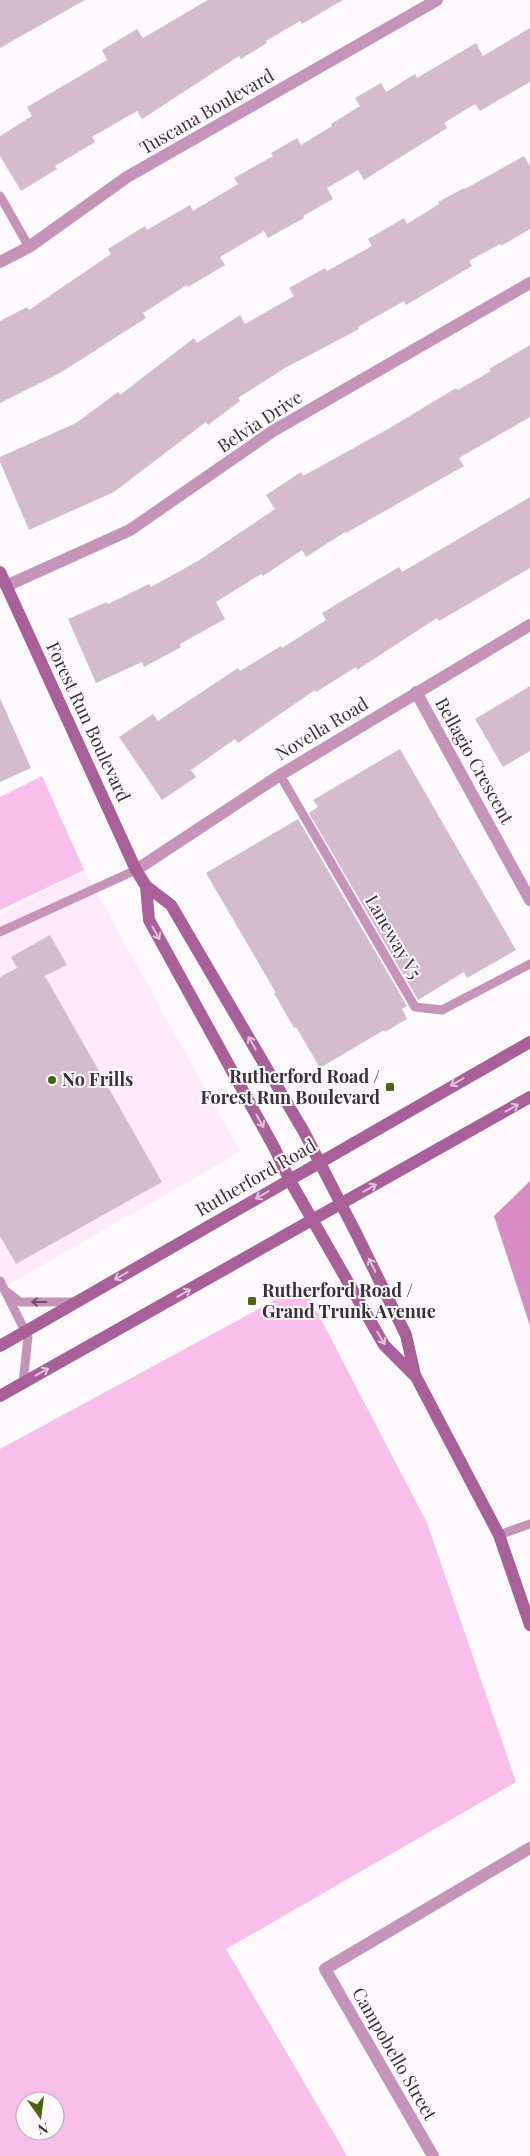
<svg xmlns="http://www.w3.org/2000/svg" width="530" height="2156" font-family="'Playfair Display',serif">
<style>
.built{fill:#feeaf8}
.green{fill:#f9bfea;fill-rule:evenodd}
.water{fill:#d78cc4}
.building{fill:#d4bccd}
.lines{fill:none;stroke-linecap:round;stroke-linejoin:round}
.lane{stroke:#c693b9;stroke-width:9}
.street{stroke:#c693b9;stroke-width:12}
.secondary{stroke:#a96098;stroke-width:12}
.oneway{stroke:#e0c3da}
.oneway2{stroke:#6c5365}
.poi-dot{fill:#4b6515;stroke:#fef9fd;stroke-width:2}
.labels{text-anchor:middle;stroke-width:4;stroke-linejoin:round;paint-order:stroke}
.street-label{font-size:18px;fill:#3b3138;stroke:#fef9fd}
.poi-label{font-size:18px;font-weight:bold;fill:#3b3138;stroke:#fef9fd;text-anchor:start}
</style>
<rect width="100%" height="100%" fill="#fef9fd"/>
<path class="built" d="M 84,870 L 240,1152 L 0,1289 L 0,915 Z"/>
<path class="green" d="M 42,776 L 84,870 L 0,910 L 0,797 Z
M 303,1285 L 427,1523 L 516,1782 L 226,1949 L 347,2156 L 0,2156 L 0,1449 ZM 25,2101 L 55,2101 L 55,2131 L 25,2131 Z"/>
<path class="water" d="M 530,1181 L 530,1326 L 494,1216 Z"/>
<path class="building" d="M 0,0 L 85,0 L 0,48 Z
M 208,0 L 343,0 L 302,24 L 300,21 L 266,41 L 267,43 L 241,59 L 239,56 L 142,119 L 137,111 L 92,137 L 95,142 L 55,166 L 57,169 L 21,191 L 0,156 L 0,136 L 32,116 L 27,107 L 107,60 L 102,50 L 137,29 L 143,38 Z
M 530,28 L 530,82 L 480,111 L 475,104 L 444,123 L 447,128 L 364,180 L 358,170 L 327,188 L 333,199 L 303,216 L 304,218 L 268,238 L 264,231 L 220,257 L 225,265 L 188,287 L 187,285 L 143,313 L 146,318 L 60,373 L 0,403 L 0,321 L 27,307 L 29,310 L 111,254 L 108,249 L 145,226 L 147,230 L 190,205 L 193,211 L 238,184 L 234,178 L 273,156 L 271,153 L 297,138 L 301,145 L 332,126 L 331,124 L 360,106 L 355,98 L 381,83 L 386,92 L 415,74 L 417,78 L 476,43 L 483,56 Z
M 524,156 L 530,166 L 530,229 L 501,246 L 500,244 L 469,261 L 472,266 L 406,305 L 404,301 L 358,327 L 359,329 L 285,368 L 238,398 L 240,401 L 208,425 L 206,422 L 114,492 L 29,530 L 0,462 L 0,457 L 76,423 L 118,392 L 120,395 L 194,338 L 197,343 L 240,315 L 245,324 L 294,296 L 289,288 L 325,268 L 327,271 L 372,246 L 368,239 L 404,218 L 407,224 L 439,204 L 438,202 L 464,188 L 465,189 Z
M 530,345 L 530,417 L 459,458 L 464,466 L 346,533 L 345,532 L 306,557 L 302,550 L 263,576 L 261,574 L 216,602 L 225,619 L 180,644 L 181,647 L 144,667 L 142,662 L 96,683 L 68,619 L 107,602 L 108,604 L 149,584 L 151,587 L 198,561 L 275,509 L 266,495 L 301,472 L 303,476 L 388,429 L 456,388 L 458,390 L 491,371 L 489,369 Z
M 530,497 L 530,568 L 439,621 L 437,618 L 357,670 L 356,667 L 316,692 L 315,690 L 238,743 L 235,739 L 191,770 L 196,777 L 162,800 L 119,737 L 153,714 L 158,721 L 238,668 L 240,671 L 281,646 L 282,648 L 326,620 L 322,613 L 399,567 L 402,572 Z
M 530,686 L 530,751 L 503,767 L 475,719 Z
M 0,698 L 31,768 L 0,782 Z
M 400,749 L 516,950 L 467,978 L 464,972 L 418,1000 L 309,813 L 318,807 L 313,800 Z
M 298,819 L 407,1006 L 402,1009 L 407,1019 L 385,1032 L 384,1030 L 320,1068 L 296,1027 L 294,1028 L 274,993 L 276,993 L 206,873 Z
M 50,935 L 67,965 L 45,976 L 162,1182 L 16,1264 L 0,1236 L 0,977 L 17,968 L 11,957 Z"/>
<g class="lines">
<path class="lane" d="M 0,196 L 29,247
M 280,775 L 415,1007 L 442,1010 L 530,964
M 0,932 L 136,870
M 0,1281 L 28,1337 L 23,1383
M 7,1292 L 20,1302 L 76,1302
M 499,1535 L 530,1524"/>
<path class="street" d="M 0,262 L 29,247 L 127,177 L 437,0
M 6,586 L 130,530 L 273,431 L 530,283
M 416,692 L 530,900
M 136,870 L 280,775 L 530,625
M 433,2156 L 325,1969 L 530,1848"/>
<path class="secondary" d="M 0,572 L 136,870 L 146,886 L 171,905 L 304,1132 L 357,1235 L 406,1335 L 415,1375 L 499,1535 L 530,1625
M 146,886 L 149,920 L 275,1149 L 289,1179 L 384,1345 L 414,1375
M 0,1346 L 530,1042
M 0,1396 L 530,1097"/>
</g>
<defs><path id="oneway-shaft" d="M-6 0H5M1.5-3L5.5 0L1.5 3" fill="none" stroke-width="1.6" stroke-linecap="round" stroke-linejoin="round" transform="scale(1.25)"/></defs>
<g class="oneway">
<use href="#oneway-shaft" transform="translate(156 933) rotate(61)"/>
<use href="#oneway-shaft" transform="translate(252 1043) rotate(-120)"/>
<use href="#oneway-shaft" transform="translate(457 1082) rotate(150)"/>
<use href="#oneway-shaft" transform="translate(512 1108) rotate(-29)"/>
<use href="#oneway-shaft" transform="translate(260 1121) rotate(61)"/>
<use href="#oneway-shaft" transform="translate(370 1188) rotate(-30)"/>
<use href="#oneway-shaft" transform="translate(262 1195) rotate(150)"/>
<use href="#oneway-shaft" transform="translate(372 1265) rotate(-116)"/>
<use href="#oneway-shaft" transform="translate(121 1276) rotate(150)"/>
<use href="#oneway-shaft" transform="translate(184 1293) rotate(-29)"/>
<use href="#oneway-shaft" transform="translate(381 1338) rotate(59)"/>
<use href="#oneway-shaft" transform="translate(42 1372) rotate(-29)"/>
</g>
<use class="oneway2" href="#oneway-shaft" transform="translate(39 1302) rotate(180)"/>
<g class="poi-dot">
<circle cx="52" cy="1080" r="5"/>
<rect x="385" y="1082" width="10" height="10" rx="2.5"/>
<rect x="247" y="1296" width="10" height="10" rx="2.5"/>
</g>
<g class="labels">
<g class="street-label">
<text transform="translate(207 112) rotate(-30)" y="6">Tuscana Boulevard</text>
<text transform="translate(260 422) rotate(-33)" y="6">Belvia Drive</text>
<text transform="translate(88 722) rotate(65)" y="6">Forest Run Boulevard</text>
<text transform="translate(322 729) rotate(-31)" y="6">Novella Road</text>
<text transform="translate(474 761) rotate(61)" y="6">Bellagio Crescent</text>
<text transform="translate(393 937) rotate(60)" y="6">Laneway V5</text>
<text transform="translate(256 1178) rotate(-30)" y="6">Rutherford Road</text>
<text transform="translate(394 2054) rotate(60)" y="6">Campobello Street</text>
</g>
<g class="poi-label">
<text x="380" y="1083" text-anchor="end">Rutherford Road /<tspan x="380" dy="21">Forest Run Boulevard</tspan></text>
<text x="62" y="1086">No Frills</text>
<text x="262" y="1297">Rutherford Road /<tspan x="262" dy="21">Grand Trunk Avenue</tspan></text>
</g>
</g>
<g transform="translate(40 2116) rotate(166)"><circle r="24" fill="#fef9fd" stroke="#b0a9ae"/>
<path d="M0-4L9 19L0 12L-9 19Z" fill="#4b6515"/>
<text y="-8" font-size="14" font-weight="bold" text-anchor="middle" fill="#3b3138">N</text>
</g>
</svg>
